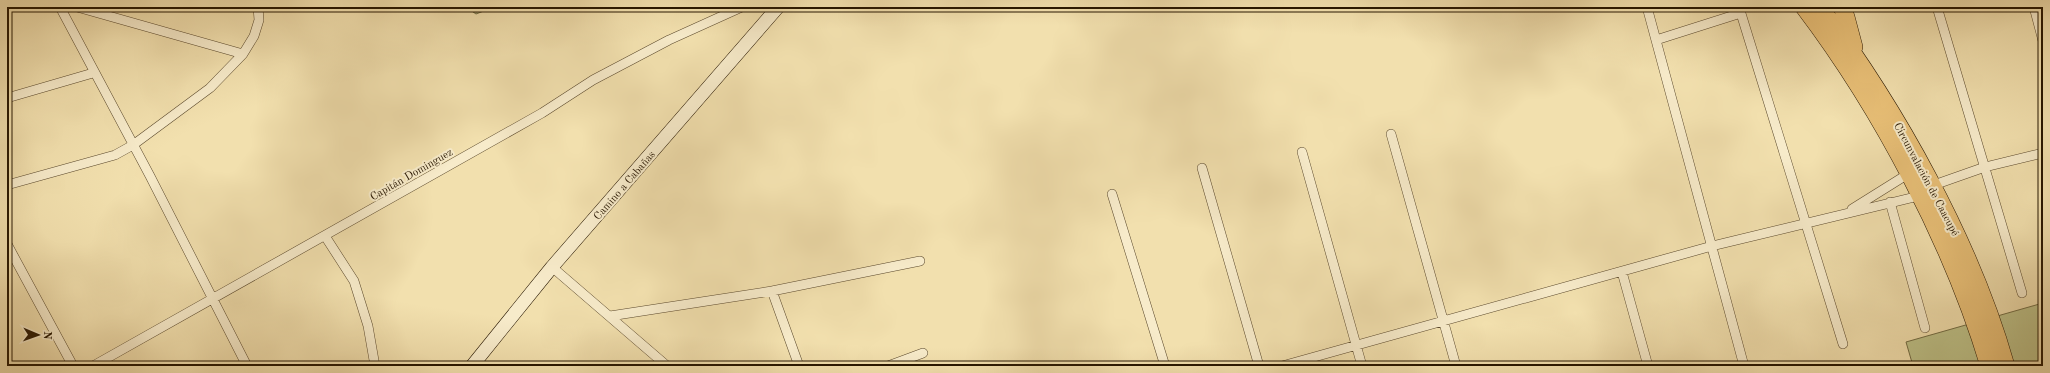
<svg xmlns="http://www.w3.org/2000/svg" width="2050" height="373" font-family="'Old Standard TT',serif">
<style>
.grass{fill:#bdc188;stroke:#726c44}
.forest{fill:url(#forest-crowns);stroke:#726c44}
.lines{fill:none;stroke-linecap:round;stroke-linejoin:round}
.street-casing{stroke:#5a482c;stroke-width:10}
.secondary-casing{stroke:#271600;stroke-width:14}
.highway-casing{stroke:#271600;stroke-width:18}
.street{stroke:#f7ebca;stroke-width:9}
.secondary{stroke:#f7ebca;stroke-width:13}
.highway{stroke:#e9c077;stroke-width:17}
.labels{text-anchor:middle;stroke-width:4;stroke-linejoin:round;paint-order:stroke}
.street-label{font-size:11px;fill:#271600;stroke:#f7ebca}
</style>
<defs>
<pattern id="forest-crowns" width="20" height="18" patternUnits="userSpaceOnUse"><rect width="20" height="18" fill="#bdc188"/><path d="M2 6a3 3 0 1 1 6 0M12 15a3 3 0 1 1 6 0" fill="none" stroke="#a2a574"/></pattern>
</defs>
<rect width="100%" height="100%" fill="#f2e0ae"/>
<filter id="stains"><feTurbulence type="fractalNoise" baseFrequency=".005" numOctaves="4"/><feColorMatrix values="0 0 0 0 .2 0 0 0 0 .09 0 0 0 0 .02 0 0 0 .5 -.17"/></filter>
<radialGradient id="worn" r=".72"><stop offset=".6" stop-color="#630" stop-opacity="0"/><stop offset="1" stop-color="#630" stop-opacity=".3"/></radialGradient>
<path class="grass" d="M 2043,303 L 2043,366 L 1913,366 L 1906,342 Z"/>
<path class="forest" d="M 466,7 L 494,7 L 476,14 Z"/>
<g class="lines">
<defs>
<path id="street" d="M 60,7 L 150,176 L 247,366
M 77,7 L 243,54
M 1647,7 L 1744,366
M 1739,7 L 1843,344
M 1937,7 L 2022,293
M 2034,7 L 2043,41
M 1656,40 L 1741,13
M 7,98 L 93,73
M 1391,134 L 1456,366
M 1302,152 L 1362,366
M 1202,168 L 1259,366
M 7,185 L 115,155 L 133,145 L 210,88 L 243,54 L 254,36 L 259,20 L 258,7
M 1931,186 L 1985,167 L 2043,153
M 1112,194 L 1165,366
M 1890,202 L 1925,328
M 1852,209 L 1908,174
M 325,236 L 354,281 L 368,326 L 375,366
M 7,244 L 73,366
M 552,267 L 667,366
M 1622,272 L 1648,366
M 772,291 L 799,366
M 610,316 L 772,291 L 920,261
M 93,366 L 542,113 L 593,80 L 669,40 L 742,7
M 888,366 L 923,353
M 1282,366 L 1712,246 L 1919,196"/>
<path id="secondary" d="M 472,366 L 552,267 L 778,7"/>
<path id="highway" d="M 1804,7 C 1882,110 1952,243 1989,366
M 1820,7 C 1897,110 1971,242 2006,366
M 1842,7 L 1846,17 L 1854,47"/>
</defs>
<use href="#street" class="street-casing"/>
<use href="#secondary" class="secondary-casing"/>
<use href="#highway" class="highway-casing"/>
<use href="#street" class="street"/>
<use href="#secondary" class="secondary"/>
<use href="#highway" class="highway"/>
</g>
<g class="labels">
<g class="street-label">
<text transform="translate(411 174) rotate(-30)" y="4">Capitán Dominguez</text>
<text transform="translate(1927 179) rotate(62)" y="4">Circunvalación de Caacupé</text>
<text transform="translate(624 185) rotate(-49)" y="4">Camino a Cabañas</text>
</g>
</g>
<rect width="2050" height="373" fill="none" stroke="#f2e0ae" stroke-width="24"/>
<rect x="8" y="8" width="2034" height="357" fill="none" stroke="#271600" stroke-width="2"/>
<rect x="12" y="12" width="2026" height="349" fill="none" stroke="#271600"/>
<g transform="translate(38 335) rotate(92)" stroke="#f7ebca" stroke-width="3" paint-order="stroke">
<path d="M0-3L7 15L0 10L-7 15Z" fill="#271600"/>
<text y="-6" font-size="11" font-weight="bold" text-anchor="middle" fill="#271600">N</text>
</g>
<rect width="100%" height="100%" filter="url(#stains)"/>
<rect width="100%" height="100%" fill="url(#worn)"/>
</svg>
